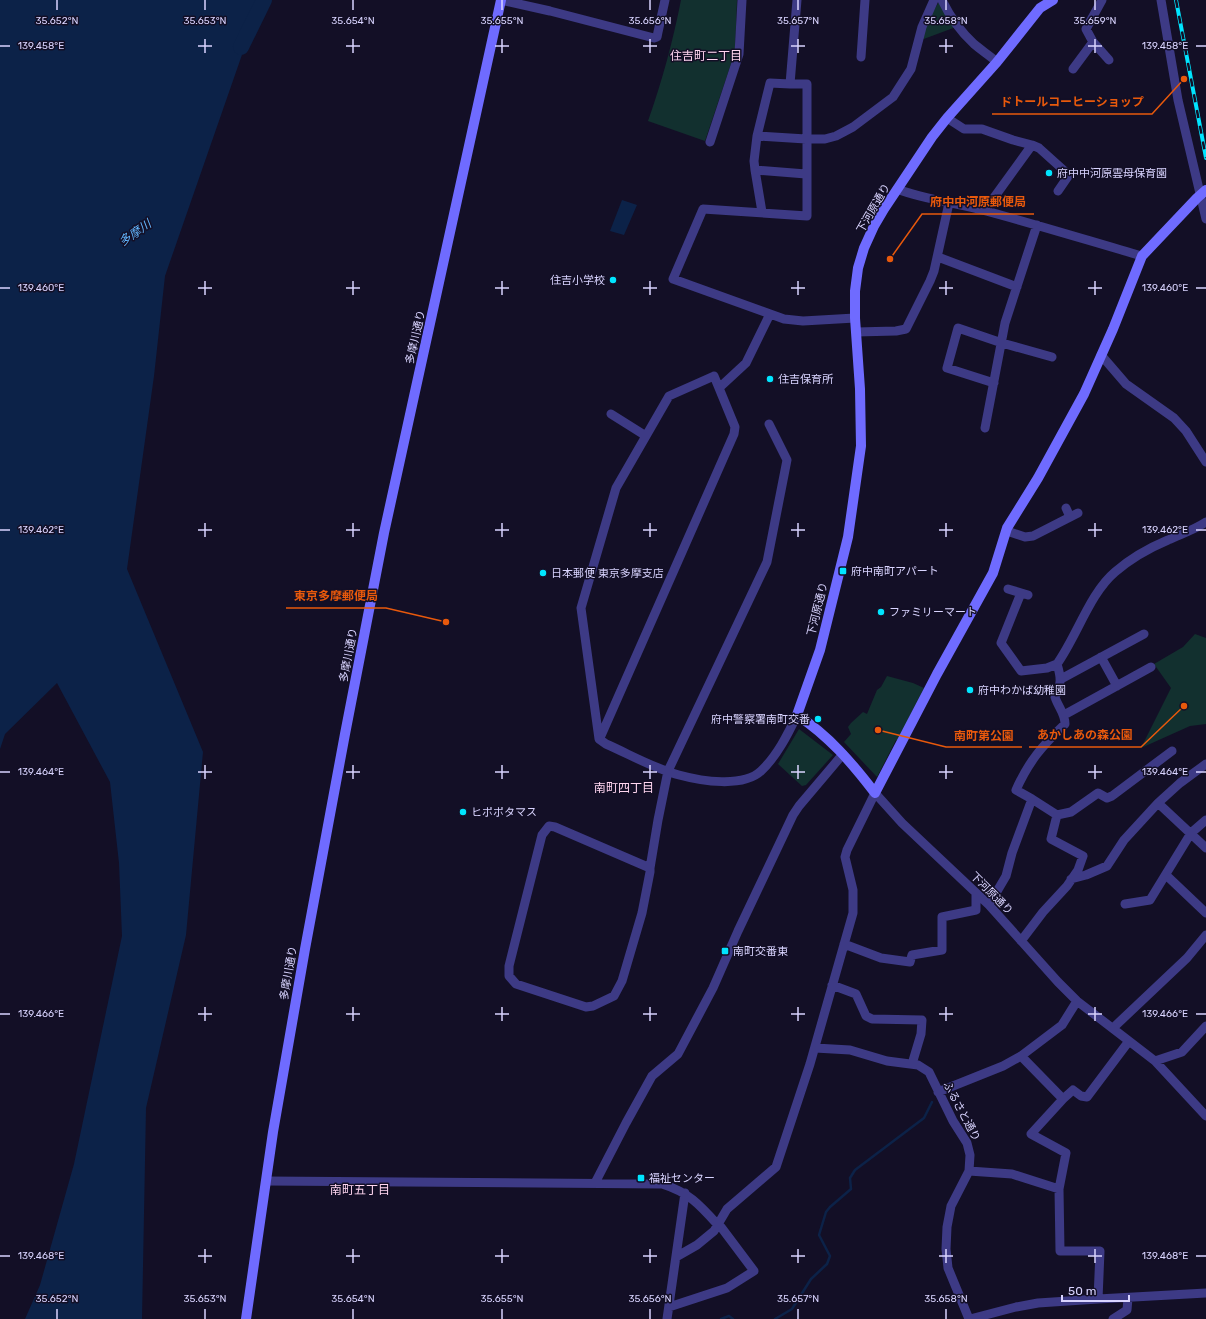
<svg xmlns="http://www.w3.org/2000/svg" width="1206" height="1319" font-family="Rubik,'Noto Sans JP',sans-serif">
<style>
.green{fill:#12302f}
.water{fill:#0c2248}
.lines{fill:none;stroke-linecap:round;stroke-linejoin:round}
.stream{stroke:#0c2248;stroke-width:2.5}
.river{stroke:#0c2248;stroke-width:16}
.street{stroke:#3d3a85;stroke-width:9}
.secondary{stroke:#6f6bff;stroke-width:10}
.rail-casing{stroke:#00e5ff;stroke-width:4}
.rail{stroke:#130f26;stroke-width:2.5;stroke-dasharray:8;stroke-linecap:butt}
.ticks{fill:none;stroke:#d9d4ff;stroke-width:1.5}
.poi-dot{fill:#00e5ff;stroke:#130f26;stroke-width:1.5}
.labels{text-anchor:middle;stroke-width:3;stroke-linejoin:round;paint-order:stroke}
.poi-label{font-size:11px;fill:#d9d4ff;stroke:#130f26;text-anchor:start}
.street-label{font-size:11px;fill:#d9d4ff;stroke:#130f26}
.neighbourhood-label{font-size:12px;fill:#ffd6f0;stroke:#130f26}
.water-label{font-size:12px;font-style:italic;fill:#62b6ff;stroke:#130f26}
.ticks-label{font-size:10px;text-anchor:middle;fill:#d9d4ff;stroke:#130f26;stroke-width:3;stroke-linejoin:round;paint-order:stroke}
.leader{fill:none;stroke:#e8590c;stroke-width:1.5}
.callout-dot{fill:#e8590c;stroke:#130f26;stroke-width:1.5}
.callout-label{font-size:12px;text-anchor:middle;font-weight:bold;fill:#e8590c;stroke:#130f26;stroke-width:3;stroke-linejoin:round;paint-order:stroke}
</style>
<rect width="100%" height="100%" fill="#130f26"/>
<path class="green" d="M 681,0 L 737,0 L 735,52 L 705,141 L 648,121 C 662,81 673,41 681,0 Z
M 940,0 L 956,27 L 921,40 L 924,27 Z
M 1195,634 L 1206,638 L 1206,724 L 1190,726 L 1141,748 L 1171,688 L 1154,664 L 1183,647 Z
M 887,676 L 913,683 L 924,688 L 908,719 L 910,723 L 904,741 L 896,740 L 877,777 L 844,742 L 851,734 L 848,727 L 851,723 L 863,712 L 867,714 L 877,690 L 881,687 Z
M 799,729 L 833,755 L 806,785 L 802,786 L 778,764 Z"/>
<path class="water" d="M 0,0 L 261,0 L 165,276 L 154,376 L 127,569 L 203,752 L 186,935 L 146,1108 L 142,1319 L 25,1319 L 40,1285 L 74,1164 L 122,936 L 119,863 L 110,782 L 57,683 L 5,734 L 0,749 Z
M 622,200 L 637,205 L 624,235 L 610,231 Z"/>
<g class="lines">
<path class="stream" d="M 721,1319 L 729,1316 L 733,1319
M 775,1319 L 792,1309 L 811,1279 L 827,1264 L 830,1256 L 819,1235 L 826,1212 L 830,1207 L 851,1189 L 850,1178 L 855,1170 L 924,1118 L 932,1102"/>
<path class="river" d="M 241,47 L 264,0"/>
<path class="street" d="M 501,0 L 550,11 L 654,38 L 657,37 L 658,32 L 665,0
M 797,0 L 790,84 L 807,84 L 807,216 L 703,209 L 673,279 L 784,319 L 803,321 L 855,318
M 942,0 C 950,17 960,31 974,44 C 981,50 989,55 997,62
M 1102,0 L 1086,29 L 1093,42 L 1109,60
M 1161,0 L 1178,100 L 1206,219
M 861,57 L 865,0
M 1073,69 L 1093,42
M 790,84 L 770,83 L 757,136 L 806,139 L 825,139 L 836,136 L 853,127 L 893,97 L 911,69 L 922,27 L 934,0
M 947,118 L 964,129 L 982,129 L 1013,140 L 1032,145 L 1039,148 L 1069,175 L 1058,191
M 710,142 L 739,54 L 742,0
M 755,170 L 754,161 L 757,136
M 897,189 C 926,200 957,203 986,211 C 1038,225 1090,241 1142,256
M 985,210 L 1032,145
M 762,212 L 755,170 L 806,174
M 938,257 L 1017,287
M 856,332 L 896,331 L 906,329 L 930,281 L 934,271 L 949,203
M 1101,355 L 1126,384 L 1174,418 L 1186,431 L 1206,462
M 994,383 L 947,368 L 958,328 L 1002,343 L 1052,357
M 719,388 L 714,376 L 669,396 L 616,488 L 581,608 L 599,739 L 606,744 C 629,754 655,769 679,775 C 701,781 743,788 761,771 C 777,756 788,734 797,715
M 611,414 L 646,436
M 985,428 L 1005,323 L 1037,225
M 1066,508 L 1070,517
M 1007,531 L 1025,537 L 1033,536 L 1078,513
M 1008,589 L 1028,595
M 1021,593 L 1001,643 L 1021,671 L 1047,668 L 1057,664
M 1101,657 L 1117,686
M 1061,679 L 1144,634
M 1064,715 L 1151,667
M 600,738 L 734,434 L 735,427 L 719,388 L 746,363 L 770,314
M 1158,803 L 1206,848
M 1057,815 L 1071,812 L 1098,793 L 1107,798 L 1112,796 L 1172,751
M 650,868 L 555,827 L 549,826 L 542,835 L 509,966 L 509,976 L 516,984 L 586,1007 L 593,1006 L 614,996 L 622,981 L 642,913 L 650,872 L 650,868 L 658,820 L 668,771 L 767,562 L 787,460 L 769,424
M 1166,875 L 1206,913
M 1071,879 L 1086,875 L 1107,866 L 1124,840 L 1158,803 L 1180,783 L 1206,764
M 1125,904 L 1150,900 L 1191,833 L 1206,820
M 989,905 L 1006,876 L 1012,853 L 1032,799 L 1016,790 C 1029,761 1042,746 1065,724 C 1065,713 1058,707 1055,697 C 1062,684 1061,677 1057,664 C 1077,636 1090,593 1115,572 C 1130,559 1149,548 1168,540 C 1181,534 1194,530 1206,522
M 1021,941 L 1043,912 L 1067,886 L 1078,870 L 1083,856 L 1051,839 L 1057,815 L 1032,799
M 844,944 L 881,958 L 910,962 L 912,955 L 942,950 L 942,917 L 976,910 L 976,893
M 832,985 L 856,994 L 866,1016 L 872,1019 L 922,1020 L 921,1034 L 912,1064
M 1113,1028 L 1187,958 L 1206,935
M 815,1048 L 850,1050 L 887,1061 L 918,1065 L 929,1072 L 953,1121 L 967,1143 L 970,1155 L 969,1171 L 951,1206 L 947,1227 L 946,1249 L 948,1268 L 969,1319
M 1021,1056 L 1063,1099
M 1155,1061 L 1182,1052 L 1206,1026
M 938,1092 L 1003,1066 L 1021,1056 L 1062,1025 L 1077,1001
M 969,1171 L 1012,1174 L 1059,1189
M 266,1181 L 662,1184 C 688,1192 699,1204 717,1224 L 721,1227 L 754,1271 L 727,1288 L 669,1307
M 595,1183 L 626,1123 L 652,1076 L 678,1054 L 713,988 L 738,931 L 793,815 L 799,806 L 843,754
M 676,1257 L 697,1245 L 714,1231 L 727,1209 L 776,1167 L 810,1064 L 853,913 L 853,890 L 845,857 L 847,850 L 875,793 L 902,823 L 989,905 L 1058,982 L 1077,1001 L 1155,1061 L 1206,1116
M 1098,1299 L 1100,1251 L 1060,1251 L 1059,1189 L 1066,1153 L 1031,1134 L 1063,1099 L 1073,1090 L 1081,1096 L 1087,1097 L 1129,1041
M 667,1319 L 685,1193
M 970,1319 L 1016,1307 L 1038,1303 L 1098,1299 L 1206,1293
M 1113,1319 L 1127,1310 L 1128,1298"/>
<path class="secondary" d="M 1053,0 L 1040,8 L 997,62 L 947,118 L 932,137 L 884,209 L 874,226 L 864,248 L 858,268 L 855,291 L 855,318 L 860,389 L 861,446 L 848,537 L 820,650 L 797,715 C 829,736 852,763 875,793 L 937,674 L 993,573 L 1007,528 L 1038,478 L 1084,394 L 1113,329 L 1142,256 L 1197,198 L 1206,190
M 246,1319 L 273,1132 L 305,949 L 345,734 L 384,533 L 501,0"/>
<defs>
<path id="rail" d="M 1176,0 L 1206,158"/>
</defs>
<use href="#rail" class="rail-casing"/>
<use href="#rail" class="rail"/>
</g>
<path class="ticks" d="M 57,0 L 57,10M 205,0 L 205,10M 353,0 L 353,10M 502,0 L 502,10M 650,0 L 650,10M 798,0 L 798,10M 946,0 L 946,10M 1095,0 L 1095,10M 205,39 L 205,53M 353,39 L 353,53M 502,39 L 502,53M 650,39 L 650,53M 798,39 L 798,53M 946,39 L 946,53M 1095,39 L 1095,53M 0,46 L 10,46M 198,46 L 212,46M 346,46 L 360,46M 495,46 L 509,46M 643,46 L 657,46M 791,46 L 805,46M 939,46 L 953,46M 1088,46 L 1102,46M 1196,46 L 1206,46M 205,281 L 205,295M 353,281 L 353,295M 502,281 L 502,295M 650,281 L 650,295M 798,281 L 798,295M 946,281 L 946,295M 1095,281 L 1095,295M 0,288 L 10,288M 198,288 L 212,288M 346,288 L 360,288M 495,288 L 509,288M 643,288 L 657,288M 791,288 L 805,288M 939,288 L 953,288M 1088,288 L 1102,288M 1196,288 L 1206,288M 205,523 L 205,537M 353,523 L 353,537M 502,523 L 502,537M 650,523 L 650,537M 798,523 L 798,537M 946,523 L 946,537M 1095,523 L 1095,537M 0,530 L 10,530M 198,530 L 212,530M 346,530 L 360,530M 495,530 L 509,530M 643,530 L 657,530M 791,530 L 805,530M 939,530 L 953,530M 1088,530 L 1102,530M 1196,530 L 1206,530M 205,765 L 205,779M 353,765 L 353,779M 502,765 L 502,779M 650,765 L 650,779M 798,765 L 798,779M 946,765 L 946,779M 1095,765 L 1095,779M 0,772 L 10,772M 198,772 L 212,772M 346,772 L 360,772M 495,772 L 509,772M 643,772 L 657,772M 791,772 L 805,772M 939,772 L 953,772M 1088,772 L 1102,772M 1196,772 L 1206,772M 205,1007 L 205,1021M 353,1007 L 353,1021M 502,1007 L 502,1021M 650,1007 L 650,1021M 798,1007 L 798,1021M 946,1007 L 946,1021M 1095,1007 L 1095,1021M 0,1014 L 10,1014M 198,1014 L 212,1014M 346,1014 L 360,1014M 495,1014 L 509,1014M 643,1014 L 657,1014M 791,1014 L 805,1014M 939,1014 L 953,1014M 1088,1014 L 1102,1014M 1196,1014 L 1206,1014M 205,1249 L 205,1263M 353,1249 L 353,1263M 502,1249 L 502,1263M 650,1249 L 650,1263M 798,1249 L 798,1263M 946,1249 L 946,1263M 1095,1249 L 1095,1263M 0,1256 L 10,1256M 198,1256 L 212,1256M 346,1256 L 360,1256M 495,1256 L 509,1256M 643,1256 L 657,1256M 791,1256 L 805,1256M 939,1256 L 953,1256M 1088,1256 L 1102,1256M 1196,1256 L 1206,1256M 57,1309 L 57,1319M 205,1309 L 205,1319M 353,1309 L 353,1319M 502,1309 L 502,1319M 650,1309 L 650,1319M 798,1309 L 798,1319M 946,1309 L 946,1319"/>
<g class="poi-dot">
<circle cx="1049" cy="173" r="4"/>
<circle cx="613" cy="280" r="4"/>
<circle cx="770" cy="379" r="4"/>
<rect x="839" y="567" width="8" height="8" rx="2"/>
<circle cx="543" cy="573" r="4"/>
<circle cx="881" cy="612" r="4"/>
<circle cx="970" cy="690" r="4"/>
<circle cx="818" cy="719" r="4"/>
<circle cx="463" cy="812" r="4"/>
<rect x="721" y="947" width="8" height="8" rx="2"/>
<rect x="637" y="1174" width="8" height="8" rx="2"/>
</g>
<g class="labels">
<g class="poi-label">
<text x="1057" y="177">府中中河原雲母保育園</text>
<text x="605" y="284" text-anchor="end">住吉小学校</text>
<text x="778" y="383">住吉保育所</text>
<text x="851" y="575">府中南町アパート</text>
<text x="551" y="577">日本郵便 東京多摩支店</text>
<text x="889" y="616">ファミリーマート</text>
<text x="978" y="694">府中わかば幼稚園</text>
<text x="810" y="723" text-anchor="end">府中警察署南町交番</text>
<text x="471" y="816">ヒポポタマス</text>
<text x="733" y="955">南町交番東</text>
<text x="649" y="1182">福祉センター</text>
</g>
<g class="street-label">
<text transform="translate(873 208) rotate(-60)" y="4">下河原通り</text>
<text transform="translate(415 337) rotate(-77)" y="4">多摩川通り</text>
<text transform="translate(817 609) rotate(-76)" y="4">下河原通り</text>
<text transform="translate(348 655) rotate(-79)" y="4">多摩川通り</text>
<text transform="translate(992 893) rotate(45)" y="4">下河原通り</text>
<text transform="translate(288 973) rotate(-80)" y="4">多摩川通り</text>
<text transform="translate(962 1111) rotate(62)" y="4">ふるさと通り</text>
</g>
<g class="neighbourhood-label">
<text x="706" y="60">住吉町二丁目</text>
<text x="624" y="792">南町四丁目</text>
<text x="360" y="1194">南町五丁目</text>
</g>
<g class="water-label">
<text transform="translate(135 233) rotate(-35)" y="4">多摩川</text>
</g>
</g>
<g class="ticks-label">
<text x="57" y="24">35.652°N</text>
<text x="205" y="24">35.653°N</text>
<text x="353" y="24">35.654°N</text>
<text x="502" y="24">35.655°N</text>
<text x="650" y="24">35.656°N</text>
<text x="798" y="24">35.657°N</text>
<text x="946" y="24">35.658°N</text>
<text x="1095" y="24">35.659°N</text>
<text x="1165" y="49">139.458°E</text>
<text x="41" y="49">139.458°E</text>
<text x="1165" y="291">139.460°E</text>
<text x="41" y="291">139.460°E</text>
<text x="1165" y="533">139.462°E</text>
<text x="41" y="533">139.462°E</text>
<text x="41" y="775">139.464°E</text>
<text x="1165" y="775">139.464°E</text>
<text x="41" y="1017">139.466°E</text>
<text x="1165" y="1017">139.466°E</text>
<text x="1165" y="1259">139.468°E</text>
<text x="41" y="1259">139.468°E</text>
<text x="57" y="1302">35.652°N</text>
<text x="205" y="1302">35.653°N</text>
<text x="353" y="1302">35.654°N</text>
<text x="502" y="1302">35.655°N</text>
<text x="650" y="1302">35.656°N</text>
<text x="798" y="1302">35.657°N</text>
<text x="946" y="1302">35.658°N</text>
</g>
<path class="leader" d="M1184 79L1152 114H992M890 259L922 214H1034M446 622L386 608H286M1184 706L1141 747H1029M878 730L946 747H1022"/>
<g class="callout-dot">
<circle cx="1184" cy="79" r="4"/>
<circle cx="890" cy="259" r="4"/>
<circle cx="446" cy="622" r="4"/>
<circle cx="1184" cy="706" r="4"/>
<circle cx="878" cy="730" r="4"/>
</g>
<g class="callout-label">
<text x="1072" y="106">ドトールコーヒーショップ</text>
<text x="978" y="206">府中中河原郵便局</text>
<text x="336" y="600">東京多摩郵便局</text>
<text x="1085" y="739">あかしあの森公園</text>
<text x="984" y="740">南町第公園</text>
</g>
<path d="M1062 1295v6h67v-6" fill="none" stroke="#d9d4ff" stroke-width="2"/>
<text x="1068" y="1295" font-size="12" fill="#d9d4ff" stroke="#130f26" stroke-width="3" paint-order="stroke">50 m</text>
</svg>
